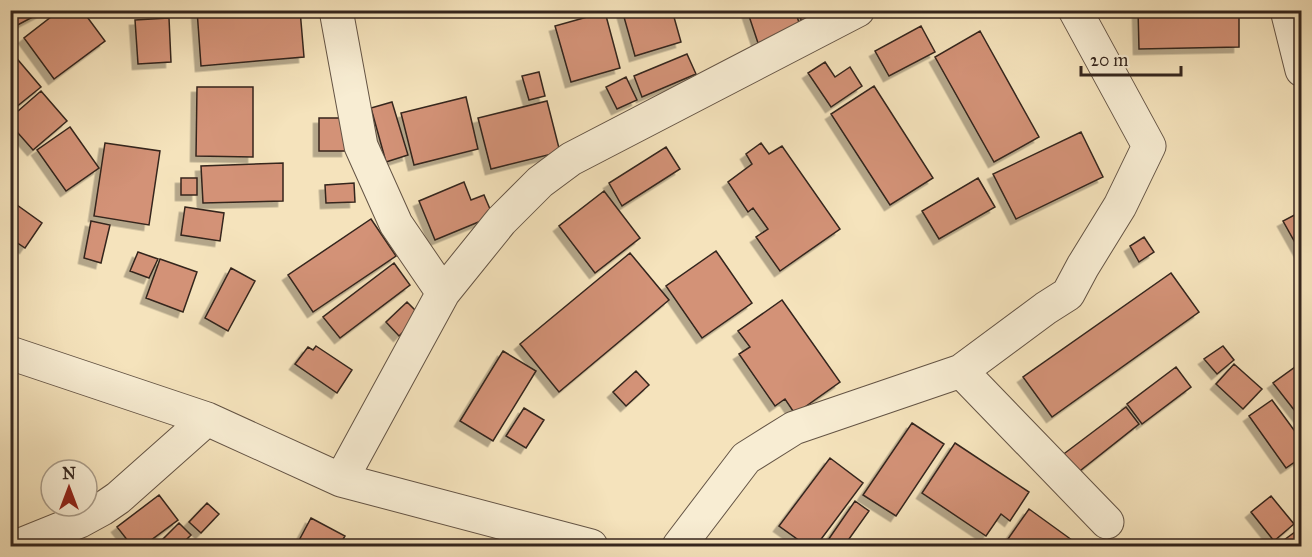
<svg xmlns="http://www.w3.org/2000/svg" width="1312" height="557" font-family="'IM FELL Great Primer',serif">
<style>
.building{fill:#d39277;stroke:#34251d;stroke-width:1.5;filter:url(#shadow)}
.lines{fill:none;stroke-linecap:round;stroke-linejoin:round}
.minor-casing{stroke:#645445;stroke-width:35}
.minor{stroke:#f8edd3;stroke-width:33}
</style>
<defs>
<filter id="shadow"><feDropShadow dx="-5.5" dy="5.5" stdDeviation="0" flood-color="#0004"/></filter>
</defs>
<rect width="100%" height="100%" fill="#f5e3bc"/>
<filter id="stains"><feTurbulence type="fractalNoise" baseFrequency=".00333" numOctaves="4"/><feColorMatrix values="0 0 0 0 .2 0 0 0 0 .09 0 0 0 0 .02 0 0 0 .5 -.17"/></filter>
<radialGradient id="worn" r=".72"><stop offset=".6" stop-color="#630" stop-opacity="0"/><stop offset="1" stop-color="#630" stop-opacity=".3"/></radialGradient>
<path class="building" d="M 10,10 L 46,10 L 10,29 Z
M 60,10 L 82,10 L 105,41 L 54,79 L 24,38 Z
M 197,10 L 300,10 L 304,57 L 201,66 Z
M 622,10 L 672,10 L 681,42 L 635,56 Z
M 747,10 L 795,10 L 801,29 L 758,43 Z
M 798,10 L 840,10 L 803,26 Z
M 1138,10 L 1239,10 L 1239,47 L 1139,49 Z
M 605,12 L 620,68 L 571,82 L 555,26 Z
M 169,18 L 171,62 L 138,64 L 135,20 Z
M 921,26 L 935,52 L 889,76 L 875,51 Z
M 980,31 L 1039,137 L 994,162 L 935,57 Z
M 13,54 L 41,87 L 10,112 L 10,56 Z
M 687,54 L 696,74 L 642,97 L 634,76 Z
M 825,62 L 835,77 L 850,67 L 862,86 L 831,107 L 808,73 Z
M 539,72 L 545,96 L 529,100 L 522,76 Z
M 626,77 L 637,100 L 617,109 L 606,87 Z
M 874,86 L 933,178 L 890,205 L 831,114 Z
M 197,87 L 253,87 L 253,157 L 196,156 Z
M 41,91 L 67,121 L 33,150 L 10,124 L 10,118 Z
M 466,97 L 478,149 L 414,165 L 401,113 Z
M 547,101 L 560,152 L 491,169 L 478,118 Z
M 392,102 L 408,155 L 386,162 L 371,108 Z
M 319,118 L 346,118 L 347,151 L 319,151 Z
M 70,127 L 99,168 L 66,191 L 37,150 Z
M 1081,132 L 1103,177 L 1016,219 L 993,174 Z
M 105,143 L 160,151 L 149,225 L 94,216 Z
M 761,143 L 769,154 L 782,146 L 840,229 L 780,271 L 756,237 L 768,229 L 753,208 L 748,212 L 728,182 L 752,164 L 746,154 Z
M 666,147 L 680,169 L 622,206 L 609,183 Z
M 283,163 L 283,201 L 203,203 L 201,166 Z
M 181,178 L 197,178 L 197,195 L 181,195 Z
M 978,178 L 995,207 L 939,239 L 922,211 Z
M 464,182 L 471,200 L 484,195 L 493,216 L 435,240 L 419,201 Z
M 354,183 L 355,202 L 326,203 L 325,185 Z
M 604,191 L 640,238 L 595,273 L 559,226 Z
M 10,200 L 42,223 L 25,248 L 10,238 Z
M 185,207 L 224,213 L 220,241 L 181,235 Z
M 1302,211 L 1302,255 L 1283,221 Z
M 371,219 L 396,256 L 313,312 L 288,275 Z
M 91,221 L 110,225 L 101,263 L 84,258 Z
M 1144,237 L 1154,252 L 1139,262 L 1130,246 Z
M 716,251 L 752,303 L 702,338 L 666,286 Z
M 138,252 L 158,259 L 149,278 L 130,271 Z
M 630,253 L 669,300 L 559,392 L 520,344 Z
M 160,259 L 197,272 L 183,312 L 146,298 Z
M 394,263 L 410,285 L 340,338 L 323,317 Z
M 231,268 L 255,281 L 228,331 L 205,318 Z
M 1171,273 L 1199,312 L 1052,417 L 1023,377 Z
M 782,300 L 840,382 L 795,414 L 785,399 L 775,406 L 739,354 L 750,347 L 738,331 Z
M 407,302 L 420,315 L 399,336 L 386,322 Z
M 316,346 L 352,370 L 337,393 L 295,364 L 308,347 L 313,350 Z
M 1223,346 L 1234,360 L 1217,374 L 1204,359 Z
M 503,351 L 536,371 L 493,441 L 460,421 Z
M 1302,362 L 1302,420 L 1273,383 Z
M 1234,364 L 1262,389 L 1243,409 L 1216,384 Z
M 1176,367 L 1191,387 L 1142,424 L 1127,404 Z
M 636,371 L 649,385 L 626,406 L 613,392 Z
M 1272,400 L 1302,441 L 1302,457 L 1286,468 L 1249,416 Z
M 1126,407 L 1139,424 L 1076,474 L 1061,456 Z
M 524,408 L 544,420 L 526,448 L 506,436 Z
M 912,423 L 944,444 L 896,516 L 863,495 Z
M 955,443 L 1029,492 L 1010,521 L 1001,514 L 986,536 L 922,493 Z
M 830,458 L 863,483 L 816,546 L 807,546 L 779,526 Z
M 159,495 L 178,520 L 143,546 L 132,546 L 117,527 Z
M 1271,496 L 1294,524 L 1274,541 L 1251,512 Z
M 855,501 L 869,511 L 844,546 L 831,546 L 826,543 Z
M 207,503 L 219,514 L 201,533 L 189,522 Z
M 1029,509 L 1076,543 L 1073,546 L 1003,546 Z
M 311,518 L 345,536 L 339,546 L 296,546 Z
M 179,523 L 191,535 L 180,546 L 156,546 Z
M 1299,529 L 1302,532 L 1302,546 L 1276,546 Z"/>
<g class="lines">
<defs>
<path id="minor" d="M 336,10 L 361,146 L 396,224 L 443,293
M 1287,10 L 1302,70
M 10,353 L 207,419 L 341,480 L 591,546
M 961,371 L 1046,308 L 1068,294 L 1083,266 L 1120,206 L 1149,146 L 1075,10
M 341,480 L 443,293 L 501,221 L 540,182 L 571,159 L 858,10
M 18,546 L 80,521 L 102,509 L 118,498 L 207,419
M 679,546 L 746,458 L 794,428 L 961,371 L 1107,522"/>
</defs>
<use href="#minor" class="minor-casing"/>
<use href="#minor" class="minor"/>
</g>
<rect width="1312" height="557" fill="none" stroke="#f5e3bc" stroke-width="36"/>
<rect x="12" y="12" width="1288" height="533" fill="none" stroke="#34251d" stroke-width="3"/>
<rect x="18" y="18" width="1276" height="521" fill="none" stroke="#34251d" stroke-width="1.5"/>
<g transform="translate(69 488)"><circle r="28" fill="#f8edd3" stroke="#aa9d8a" stroke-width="1.5"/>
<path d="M0-4.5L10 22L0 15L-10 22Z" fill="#8f2418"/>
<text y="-9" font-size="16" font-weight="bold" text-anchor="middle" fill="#34251d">N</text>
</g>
<path d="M1081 66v9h100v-9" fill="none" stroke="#34251d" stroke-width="3"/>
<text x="1090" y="66" font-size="18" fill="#34251d" stroke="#f8edd3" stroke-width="4.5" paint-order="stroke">20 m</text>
<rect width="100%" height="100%" filter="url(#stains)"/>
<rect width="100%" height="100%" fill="url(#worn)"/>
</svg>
